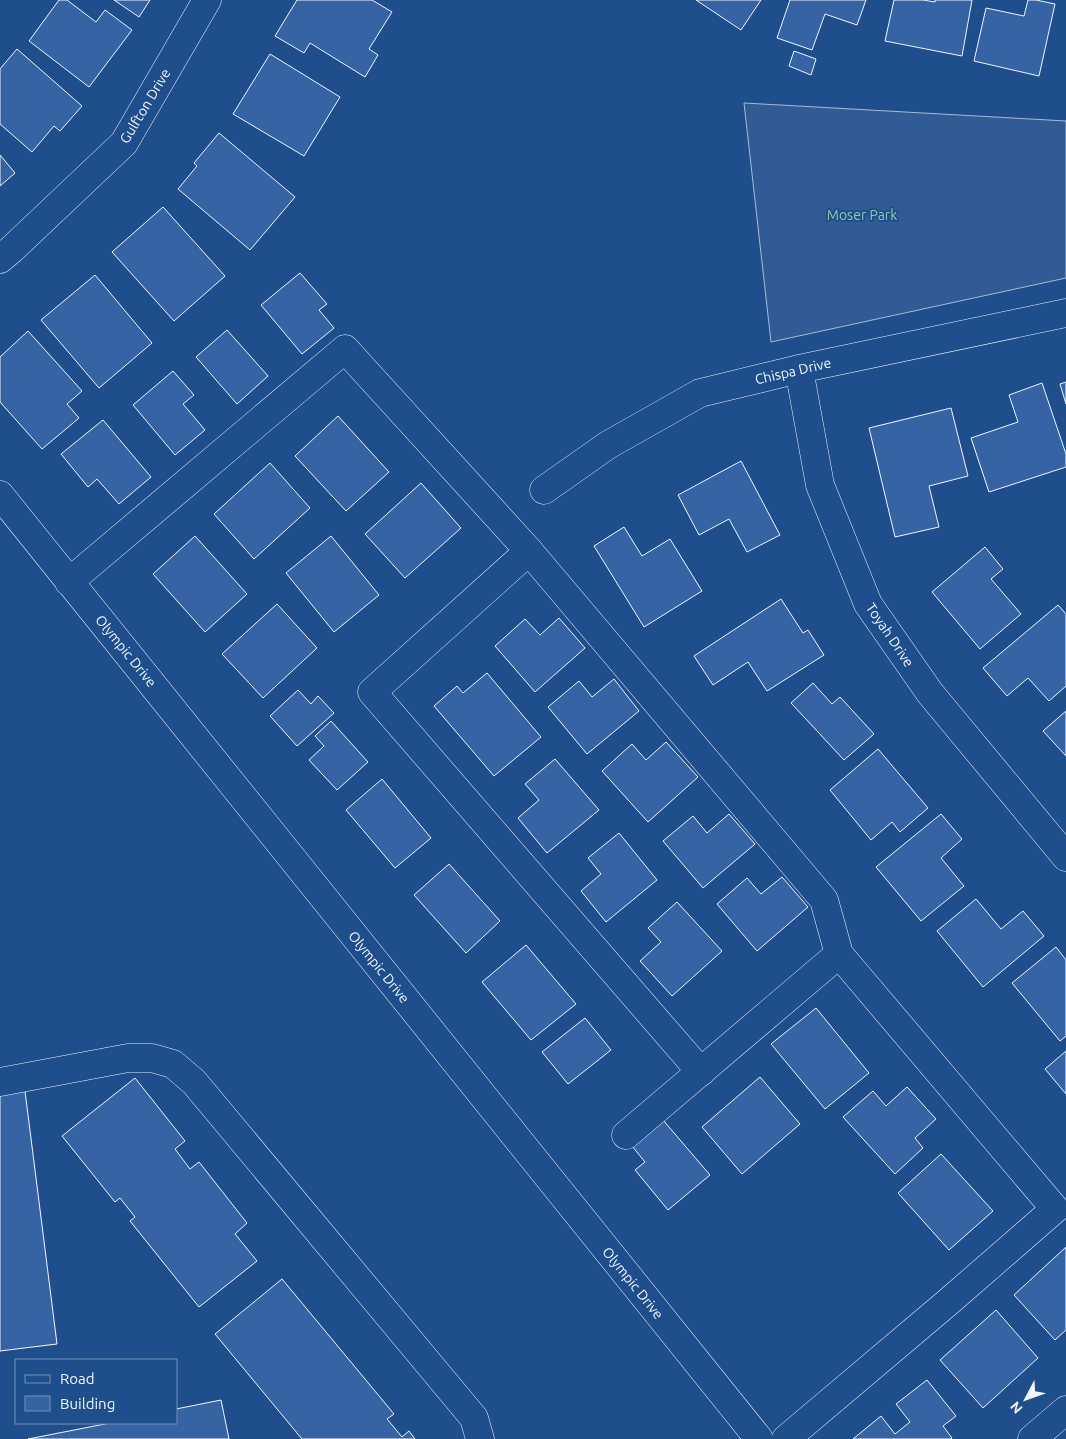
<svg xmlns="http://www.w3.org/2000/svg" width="1066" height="1439" font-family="Ubuntu,sans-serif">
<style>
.built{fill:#305b95;stroke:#a8bbd7}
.building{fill:#3563a3;stroke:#f2f6ff}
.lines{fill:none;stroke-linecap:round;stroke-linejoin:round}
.minor-casing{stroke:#f2f6ff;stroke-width:29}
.minor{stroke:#1f4e8c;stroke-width:28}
.labels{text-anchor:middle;stroke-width:4;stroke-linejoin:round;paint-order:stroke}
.street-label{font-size:14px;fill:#f2f6ff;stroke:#1f4e8c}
.park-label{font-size:14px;fill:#97c8a6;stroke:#1f4e8c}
</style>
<rect width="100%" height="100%" fill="#1f4e8c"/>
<path class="built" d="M 744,103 L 1066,121 L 1066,278 L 771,342 Z"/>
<path class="building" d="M 59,0 L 67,0 L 96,22 L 105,10 L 132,30 L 89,87 L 29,41 Z
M 114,0 L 150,0 L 139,17 Z
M 297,0 L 372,0 L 392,12 L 369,49 L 378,55 L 365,77 L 310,43 L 304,53 L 275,36 Z
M 696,0 L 761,0 L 741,30 Z
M 790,0 L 866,0 L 857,25 L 825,14 L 812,50 L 777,38 Z
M 894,0 L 923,0 L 935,2 L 935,0 L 972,0 L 962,56 L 885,41 Z
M 1028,0 L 1036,0 L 1055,4 L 1039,76 L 974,61 L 986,8 L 1024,16 Z
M 17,49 L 82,106 L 60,131 L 54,126 L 32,152 L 0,124 L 0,69 Z
M 794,51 L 816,59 L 811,75 L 789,66 Z
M 270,54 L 340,97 L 304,156 L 233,114 Z
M 219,133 L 295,197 L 250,250 L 178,189 L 197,166 L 194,163 Z
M 0,155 L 15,173 L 0,186 Z
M 163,207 L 225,276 L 174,321 L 112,252 Z
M 300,273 L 327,304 L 319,310 L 334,328 L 302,354 L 261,305 Z
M 95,275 L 152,343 L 99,388 L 41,320 Z
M 227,330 L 268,376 L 237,404 L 196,357 Z
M 28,331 L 82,391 L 67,404 L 79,418 L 42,449 L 0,402 L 0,357 Z
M 173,371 L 194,395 L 183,404 L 205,430 L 175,455 L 133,405 Z
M 1066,382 L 1066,404 L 1060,384 Z
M 1042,383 L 1066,454 L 1066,467 L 989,492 L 971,438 L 1018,422 L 1009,395 Z
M 951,408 L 968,476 L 929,486 L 939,527 L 895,537 L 869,428 Z
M 338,416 L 389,472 L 346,511 L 295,456 Z
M 103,420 L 151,477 L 119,504 L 97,479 L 88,487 L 61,454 Z
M 741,461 L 780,535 L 747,552 L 729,519 L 699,535 L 678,495 Z
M 270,463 L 310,508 L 254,559 L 214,514 Z
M 421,483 L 461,528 L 405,578 L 365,534 Z
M 624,527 L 642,556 L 670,539 L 702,591 L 644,627 L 594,546 Z
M 195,536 L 247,594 L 205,632 L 153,574 Z
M 331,536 L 379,595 L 334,632 L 286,573 Z
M 985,547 L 1003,569 L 991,579 L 1021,614 L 980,649 L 932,592 Z
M 781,599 L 803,633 L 808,630 L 824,655 L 767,691 L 748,662 L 713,685 L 694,656 Z
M 277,604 L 317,648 L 263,698 L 222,654 Z
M 1058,605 L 1066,614 L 1066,686 L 1049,701 L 1028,678 L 1007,696 L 983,668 Z
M 559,618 L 585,648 L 535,692 L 495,646 L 525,619 L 540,635 Z
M 487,673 L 541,737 L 494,776 L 434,706 L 457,686 L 463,693 Z
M 614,679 L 639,711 L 587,754 L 548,707 L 579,681 L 592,697 Z
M 813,683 L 832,704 L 840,697 L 874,734 L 844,760 L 791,703 Z
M 298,690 L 311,704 L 318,696 L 334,713 L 297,746 L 270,716 Z
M 1066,711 L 1066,756 L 1043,731 Z
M 331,721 L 368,762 L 337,790 L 309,760 L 324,746 L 315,736 Z
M 666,742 L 698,777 L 648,822 L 602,771 L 632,744 L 646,760 Z
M 878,749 L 928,808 L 900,832 L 892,822 L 871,840 L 830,790 Z
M 555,759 L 599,810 L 547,853 L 518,818 L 539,800 L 525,784 Z
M 382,779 L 431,838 L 395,868 L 346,810 Z
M 729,814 L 755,844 L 703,888 L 663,841 L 693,816 L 707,833 Z
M 941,814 L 962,839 L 941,858 L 964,886 L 921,921 L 876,867 Z
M 619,833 L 657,880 L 606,922 L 581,891 L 601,874 L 588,858 Z
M 449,864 L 500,921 L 466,953 L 414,895 Z
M 782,877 L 808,907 L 757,951 L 717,904 L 747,878 L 761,894 Z
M 976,899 L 1001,929 L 1023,911 L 1044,936 L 983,987 L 937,931 Z
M 677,902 L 722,951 L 672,996 L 640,961 L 661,942 L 648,928 Z
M 526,945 L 576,1004 L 531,1040 L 482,982 Z
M 1056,947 L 1066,960 L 1066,1036 L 1060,1041 L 1012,983 Z
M 816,1008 L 869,1073 L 825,1109 L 771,1044 Z
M 585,1018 L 611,1050 L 568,1084 L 542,1052 Z
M 1066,1051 L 1066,1094 L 1045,1069 Z
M 760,1077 L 800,1124 L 742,1174 L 702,1127 Z
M 135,1078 L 185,1141 L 175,1149 L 190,1169 L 199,1162 L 247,1223 L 235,1234 L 257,1261 L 199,1307 L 130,1221 L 135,1217 L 120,1198 L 115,1202 L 62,1136 Z
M 907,1087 L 936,1119 L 915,1138 L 923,1148 L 895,1174 L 843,1117 L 873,1091 L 886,1106 Z
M 25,1091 L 57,1344 L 0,1351 L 0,1094 Z
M 663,1120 L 710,1175 L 668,1210 L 635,1170 L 645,1162 L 632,1146 Z
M 941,1154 L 993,1211 L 949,1250 L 898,1193 Z
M 1066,1247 L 1066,1330 L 1055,1340 L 1014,1295 Z
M 282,1279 L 394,1414 L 387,1419 L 402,1437 L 409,1431 L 415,1439 L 302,1439 L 215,1334 Z
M 996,1310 L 1038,1358 L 983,1408 L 940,1360 Z
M 927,1380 L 956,1416 L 943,1426 L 952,1438 L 950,1439 L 853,1439 L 881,1416 L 895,1434 L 910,1422 L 896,1404 Z
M 221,1400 L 229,1439 L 28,1439 L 110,1423 L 176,1423 L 176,1409 Z"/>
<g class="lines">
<defs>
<path id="minor" d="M 0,259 L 12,249 L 124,143 L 207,0
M 799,369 L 820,485 L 868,604 L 930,693 L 1066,857
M 544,490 L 608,445 L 700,393 L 799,369 L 1066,313
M 0,495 L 759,1439
M 529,551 L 824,900 L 839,954
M 69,582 L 345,349 L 529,551 L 372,692 L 701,1072
M 0,1082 L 128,1058 L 152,1058 L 173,1064 L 194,1082 L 474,1418 L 480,1439
M 626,1135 L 839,954 L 1055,1209 L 947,1303 L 786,1439
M 1032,1439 L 1066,1410"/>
</defs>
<use href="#minor" class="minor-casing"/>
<use href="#minor" class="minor"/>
</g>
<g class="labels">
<g class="street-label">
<text transform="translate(145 106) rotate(-59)" y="5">Gulfton Drive</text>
<text transform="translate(793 371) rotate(-13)" y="5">Chispa Drive</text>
<text transform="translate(890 635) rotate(56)" y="5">Toyah Drive</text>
<text transform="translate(126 651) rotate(51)" y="5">Olympic Drive</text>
<text transform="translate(379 967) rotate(51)" y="5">Olympic Drive</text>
<text transform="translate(633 1283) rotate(51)" y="5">Olympic Drive</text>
</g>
<g class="park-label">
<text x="862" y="220">Moser Park</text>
</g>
</g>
<rect x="15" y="1359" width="162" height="65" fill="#1f4e8c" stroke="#7391ba"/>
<rect x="25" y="1375" width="25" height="8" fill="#1f4e8c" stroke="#7391ba"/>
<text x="60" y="1384" font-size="15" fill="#f2f6ff">Road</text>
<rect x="25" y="1396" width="25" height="15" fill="#3563a3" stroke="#7391ba"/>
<text x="60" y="1409" font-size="15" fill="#f2f6ff">Building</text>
<g transform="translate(1026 1399) rotate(229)" stroke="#1f4e8c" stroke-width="4" paint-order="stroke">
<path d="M0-4L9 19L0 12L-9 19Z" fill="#f2f6ff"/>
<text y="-8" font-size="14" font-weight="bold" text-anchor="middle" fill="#f2f6ff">N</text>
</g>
</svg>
